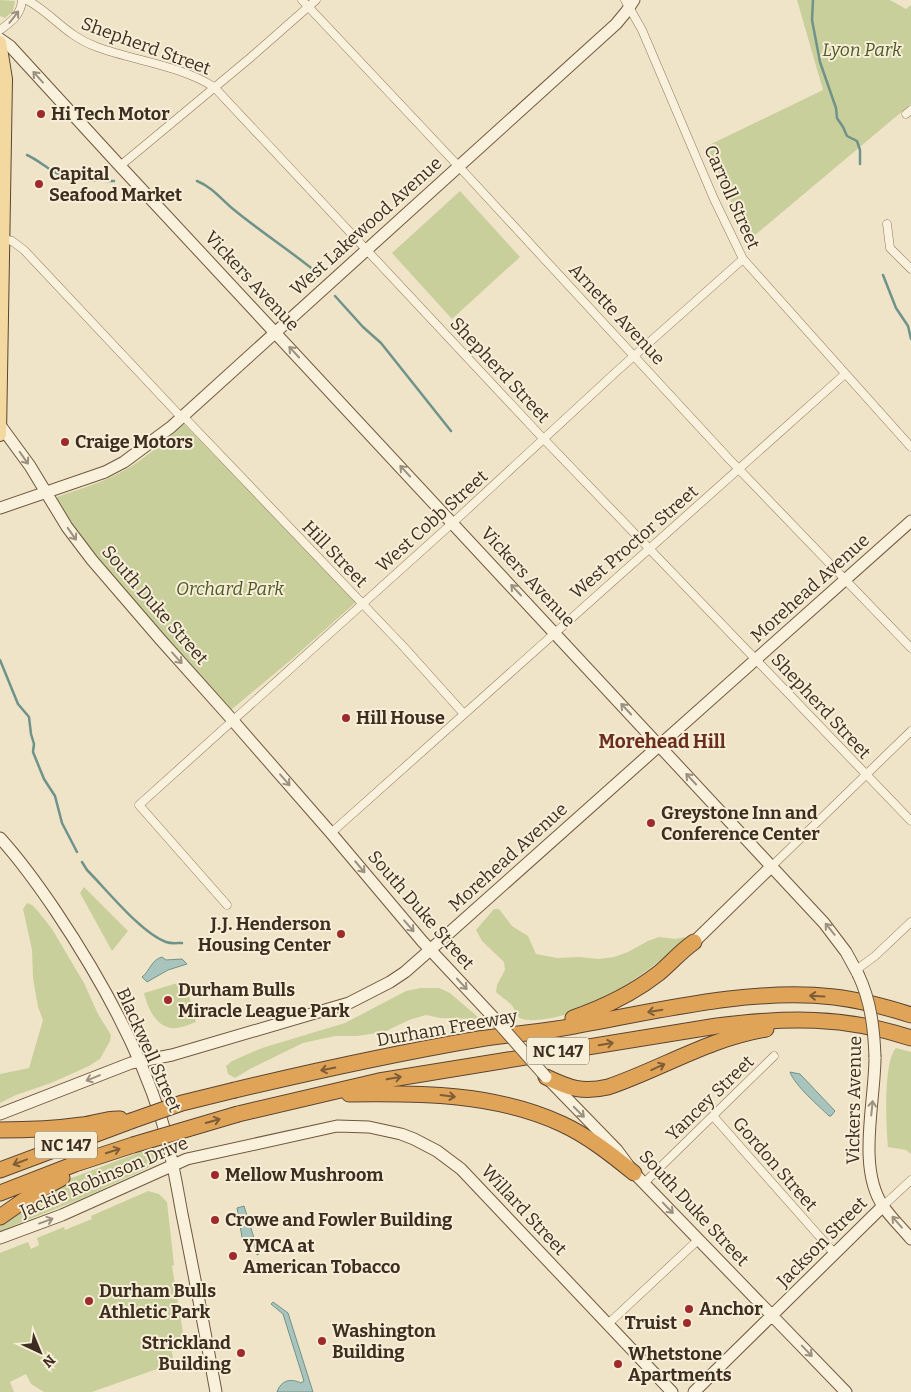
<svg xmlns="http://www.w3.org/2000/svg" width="911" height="1392" font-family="Bitter,serif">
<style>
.green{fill:#c9cf9b}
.water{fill:#a9c4bc;stroke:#6f938a}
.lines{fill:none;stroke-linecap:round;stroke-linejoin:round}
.stream{stroke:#6f938a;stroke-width:2.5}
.street-casing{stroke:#8d765c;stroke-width:9}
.secondary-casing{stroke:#6f573f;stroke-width:13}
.primary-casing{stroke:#5b4430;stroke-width:14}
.highway-casing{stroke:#5b4430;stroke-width:17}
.street{stroke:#faf1dc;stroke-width:8}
.secondary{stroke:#faf1dc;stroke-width:11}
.primary{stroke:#f3d9a0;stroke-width:12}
.highway{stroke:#e0a458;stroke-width:15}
.secondary-bridge-casing{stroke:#6f573f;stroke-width:13;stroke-linecap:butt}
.highway-bridge-casing{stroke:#5b4430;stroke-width:17;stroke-linecap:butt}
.secondary-bridge{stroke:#faf1dc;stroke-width:11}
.highway-bridge{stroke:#e0a458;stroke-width:15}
.oneway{stroke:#9c907e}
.oneway2{stroke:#7e5d36}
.poi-dot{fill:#9e2a2b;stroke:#f7eed8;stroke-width:2}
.labels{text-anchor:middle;stroke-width:4;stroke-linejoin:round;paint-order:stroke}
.shield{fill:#f7eed8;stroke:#756857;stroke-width:1}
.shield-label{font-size:16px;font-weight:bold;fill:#3d2e20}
.street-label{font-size:18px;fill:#3d2e20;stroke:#f7eed8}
.park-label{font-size:18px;font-style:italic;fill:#4d5a26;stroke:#f7eed8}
.poi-label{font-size:18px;font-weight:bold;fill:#3d2e20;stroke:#f7eed8;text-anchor:start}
.neighbourhood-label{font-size:19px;font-weight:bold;fill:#6b2e1e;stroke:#f7eed8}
</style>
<rect width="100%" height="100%" fill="#f0e4c8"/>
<path class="green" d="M 0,0 L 15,1 L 13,11 L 5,18 L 0,16 Z
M 797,0 L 890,0 L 906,9 L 911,5 L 911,104 L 748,241 L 707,146 L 823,90 Z
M 460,191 L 520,257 L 452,319 L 392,253 Z
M 184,424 L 356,602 L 292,659 L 231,710 C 194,669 156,629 121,587 C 98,560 74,532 57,500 L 57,497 C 79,489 102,483 123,471 C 145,459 165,441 184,424 Z
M 84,887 L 128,931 L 112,951 L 80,893 Z
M 27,903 L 32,905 L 37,910 L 52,929 L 84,983 L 98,1014 L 111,1035 L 110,1041 L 100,1059 L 89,1066 L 51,1083 L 16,1095 L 0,1103 L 0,1074 L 29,1068 L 43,1020 L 38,1007 L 33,978 L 32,950 L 23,909 Z
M 494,909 L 499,909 L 512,926 L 528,936 L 536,954 L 557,958 L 580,957 L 598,959 L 614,957 L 628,952 L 648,941 L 659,937 L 675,939 L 685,937 L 684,941 C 647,972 594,1013 545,1019 C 538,1020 529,1021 522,1019 C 517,1017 516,1012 513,1007 C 509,1001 501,997 496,992 L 497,985 L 505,970 L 504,962 L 482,941 L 476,930 Z
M 181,982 L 186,984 L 196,1022 C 190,1024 183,1027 177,1028 C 157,1030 148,1009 144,993 Z
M 421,988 L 439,988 L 450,993 L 478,1017 L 475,1019 L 440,1018 L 426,1015 L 409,1020 L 384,1032 L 357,1036 L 335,1036 L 303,1043 L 250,1069 L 235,1078 L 228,1074 L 226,1066 L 232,1061 L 262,1048 L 345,1023 L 406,991 Z
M 896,1048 L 911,1052 L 911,1154 L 906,1150 L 888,1147 C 886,1127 883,1062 896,1048 Z
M 155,1149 L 157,1158 L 154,1165 L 83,1198 L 0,1231 L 0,1221 L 69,1179 L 143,1151 L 144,1152 Z
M 148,1191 L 159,1194 L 167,1202 L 174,1265 L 172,1266 L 185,1345 L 171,1348 L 174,1363 L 92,1392 L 44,1392 L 31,1384 L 26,1374 L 10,1382 L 14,1392 L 0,1392 L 0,1253 L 28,1242 L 31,1249 L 39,1245 L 37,1238 L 64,1227 L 65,1230 L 92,1219 L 91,1216 Z"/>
<path class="water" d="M 162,957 L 166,960 L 182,959 L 187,964 L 168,970 L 147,982 L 142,977 C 150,971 151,960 162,957 Z
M 790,1072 L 800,1074 L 835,1111 L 831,1116 L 829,1116 C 818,1105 795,1086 790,1072 Z
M 244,1206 L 259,1254 L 257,1255 L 253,1240 L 243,1243 L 237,1208 Z
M 273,1302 L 288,1313 L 313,1392 L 277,1392 C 281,1380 291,1378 301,1383 L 304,1381 L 283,1314 L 271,1304 Z"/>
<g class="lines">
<path class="stream" d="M 813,0 L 812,20 L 820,62 L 836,108 L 837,118 L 843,127 L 847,136 L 857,141 L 860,150 L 860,164
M 27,155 C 36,159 43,165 51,170 C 69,182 93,180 114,181
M 197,181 C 212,187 221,199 233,209 C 261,232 292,252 320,275
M 883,275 L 896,308 L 908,326 L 911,339
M 335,296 L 363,327 L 381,343 L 451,431
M 0,660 L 18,704 L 29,717 L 31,734 L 34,744 L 33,752 L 44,779 L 55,796 L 62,823 L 77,852
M 82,862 L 87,870 C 107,890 141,933 166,942 C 171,944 177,943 182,943"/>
<defs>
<path id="street" d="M 27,0 C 53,14 66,36 97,47 C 135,61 179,65 214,87 L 538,433 L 911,821
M 302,0 L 463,171 L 730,460 L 911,648
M 625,0 L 642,30 L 714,199 L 743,259 L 911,447
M 0,30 C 11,22 21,15 22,0
M 906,114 L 911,110
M 120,166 L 250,58 L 316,0
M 887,224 L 890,248 L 911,269
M 3,239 L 12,241 L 24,250 L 182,418
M 183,416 L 402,645 L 464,714
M 331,833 L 845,374
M 772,866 L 911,731
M 227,905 L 139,805 L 458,518 L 616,372 L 743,259
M 856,970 L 875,956 L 911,922
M 713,1116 L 835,1254
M 644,1183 L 774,1056
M 883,1206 L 911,1180
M 608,1324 L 698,1240"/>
<path id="secondary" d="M 0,39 L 10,46 L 120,166 L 824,923 L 846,952 L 858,974
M 0,425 L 30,466 L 67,527 L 92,560 L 160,639 L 228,715 L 331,833 L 422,941 L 494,1018
M 0,508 L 105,472 L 124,462 L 171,427 L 616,24 L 626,12 L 634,0
M 0,838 C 21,861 38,885 55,910 C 98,974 138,1045 161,1118 C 171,1149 176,1182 182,1214 C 194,1273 205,1332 216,1392
M 694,942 L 772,866
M 875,1057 C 875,1102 857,1168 883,1206 C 891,1218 902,1228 911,1239
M 549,1080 L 617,1150 L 634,1173 L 846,1392
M 0,1114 L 131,1063 L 172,1055 L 349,1003 L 390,982 L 405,972 L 430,950 L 911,521
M 0,1238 L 62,1215 L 187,1159 L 337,1126 L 369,1127 L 401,1134 L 414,1139 L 437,1151 L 461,1169 L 672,1392
M 694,1392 L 883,1206"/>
<path id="primary" d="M 0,42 L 6,79 L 0,435"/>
<path id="highway" d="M 573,1018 C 605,1007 632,994 659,973 C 671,963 681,951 694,942
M 546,1077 C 569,1088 582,1093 608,1087 C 661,1069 710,1038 766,1029
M 235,1090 C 315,1071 397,1053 479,1039 C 505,1035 531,1033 557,1029 C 646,1014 744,987 834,997 C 860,1000 886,1007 911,1015
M 349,1094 C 421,1093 495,1093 562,1124 C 588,1136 612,1155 634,1173
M 238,1114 L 379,1081 L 717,1026 C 787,1017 844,1016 911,1038
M 0,1130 C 28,1130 54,1129 82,1125 C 95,1124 106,1118 120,1119
M 0,1170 L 131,1121
M 0,1193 L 75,1164 L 133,1145
M 0,1217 L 33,1194 L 62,1178"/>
</defs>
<use href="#street" class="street-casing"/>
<use href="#secondary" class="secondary-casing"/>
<use href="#primary" class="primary-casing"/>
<use href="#highway" class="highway-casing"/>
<use href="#street" class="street"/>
<use href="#secondary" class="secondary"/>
<use href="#primary" class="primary"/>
<use href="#highway" class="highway"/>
<defs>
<path id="secondary-bridge" d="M 858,974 C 871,1001 874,1029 875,1057
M 494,1018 L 546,1077"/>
<path id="highway-bridge" d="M 131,1121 L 182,1103 L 235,1090
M 133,1145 L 238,1114"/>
</defs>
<use href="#secondary-bridge" class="secondary-bridge-casing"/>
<use href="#highway-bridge" class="highway-bridge-casing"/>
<use href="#secondary-bridge" class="secondary-bridge"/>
<use href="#highway-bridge" class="highway-bridge"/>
</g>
<defs><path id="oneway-shaft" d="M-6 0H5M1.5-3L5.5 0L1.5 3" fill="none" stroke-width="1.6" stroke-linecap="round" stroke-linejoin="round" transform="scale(1.25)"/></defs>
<g class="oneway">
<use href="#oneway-shaft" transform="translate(14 17) rotate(-52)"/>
<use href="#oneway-shaft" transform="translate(38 77) rotate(-132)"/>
<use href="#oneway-shaft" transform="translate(294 352) rotate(-133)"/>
<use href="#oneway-shaft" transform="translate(24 458) rotate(55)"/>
<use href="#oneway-shaft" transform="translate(405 471) rotate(-133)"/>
<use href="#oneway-shaft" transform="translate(72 534) rotate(55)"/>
<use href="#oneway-shaft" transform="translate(516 590) rotate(-133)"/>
<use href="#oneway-shaft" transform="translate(177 658) rotate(48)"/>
<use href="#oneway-shaft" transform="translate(626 709) rotate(-133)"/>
<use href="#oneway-shaft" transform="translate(691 779) rotate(-133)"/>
<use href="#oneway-shaft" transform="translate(285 780) rotate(49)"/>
<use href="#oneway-shaft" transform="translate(360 867) rotate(50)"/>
<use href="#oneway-shaft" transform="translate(409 926) rotate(49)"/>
<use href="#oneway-shaft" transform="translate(830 929) rotate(-129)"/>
<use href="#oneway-shaft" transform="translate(462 984) rotate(47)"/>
<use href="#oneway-shaft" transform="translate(93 1078) rotate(158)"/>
<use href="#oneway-shaft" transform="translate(872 1108) rotate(-84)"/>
<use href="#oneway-shaft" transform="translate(579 1112) rotate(45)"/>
<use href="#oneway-shaft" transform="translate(668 1208) rotate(46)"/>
<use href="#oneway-shaft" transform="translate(46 1221) rotate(-20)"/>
<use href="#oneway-shaft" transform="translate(897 1222) rotate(-131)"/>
<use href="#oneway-shaft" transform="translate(807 1351) rotate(46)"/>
</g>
<g class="oneway2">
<use href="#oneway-shaft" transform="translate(817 996) rotate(-177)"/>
<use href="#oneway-shaft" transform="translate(655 1011) rotate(170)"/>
<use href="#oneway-shaft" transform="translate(606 1044) rotate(-9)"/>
<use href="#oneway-shaft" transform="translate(658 1067) rotate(-24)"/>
<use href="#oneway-shaft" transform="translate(328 1069) rotate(168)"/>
<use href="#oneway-shaft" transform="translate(394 1078) rotate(-10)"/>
<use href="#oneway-shaft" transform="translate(448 1096) rotate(7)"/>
<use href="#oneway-shaft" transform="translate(213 1121) rotate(-16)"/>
<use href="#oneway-shaft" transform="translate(113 1151) rotate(-18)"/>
<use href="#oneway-shaft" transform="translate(20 1162) rotate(159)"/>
</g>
<g class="poi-dot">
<circle cx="41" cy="114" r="5"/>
<circle cx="39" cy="184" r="5"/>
<circle cx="65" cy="442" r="5"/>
<circle cx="346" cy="718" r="5"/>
<circle cx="651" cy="823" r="5"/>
<circle cx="341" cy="934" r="5"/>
<circle cx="168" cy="1000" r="5"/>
<circle cx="215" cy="1175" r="5"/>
<circle cx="215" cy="1220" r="5"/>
<circle cx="233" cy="1256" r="5"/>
<circle cx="89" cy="1301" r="5"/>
<circle cx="689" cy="1309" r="5"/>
<circle cx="687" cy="1323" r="5"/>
<circle cx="322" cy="1341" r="5"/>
<circle cx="241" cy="1353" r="5"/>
<circle cx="618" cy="1364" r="5"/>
</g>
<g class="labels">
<g class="shield">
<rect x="527" y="1037.5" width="62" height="27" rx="4"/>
<rect x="35" y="1131.5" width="62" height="27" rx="4"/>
</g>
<g class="shield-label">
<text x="558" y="1057">NC 147</text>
<text x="66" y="1151">NC 147</text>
</g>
<g class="street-label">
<text transform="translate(146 46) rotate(20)" y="6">Shepherd Street</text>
<text transform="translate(732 197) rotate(66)" y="6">Carroll Street</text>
<text transform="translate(366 226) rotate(-42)" y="6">West Lakewood Avenue</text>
<text transform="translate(252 281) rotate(47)" y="6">Vickers Avenue</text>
<text transform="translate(617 314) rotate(47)" y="6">Arnette Avenue</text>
<text transform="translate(500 370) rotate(47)" y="6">Shepherd Street</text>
<text transform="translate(432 521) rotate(-42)" y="6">West Cobb Street</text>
<text transform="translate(634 542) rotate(-41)" y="6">West Proctor Street</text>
<text transform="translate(335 554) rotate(46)" y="6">Hill Street</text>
<text transform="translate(528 577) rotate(47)" y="6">Vickers Avenue</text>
<text transform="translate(810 588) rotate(-42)" y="6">Morehead Avenue</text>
<text transform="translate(155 605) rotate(49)" y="6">South Duke Street</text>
<text transform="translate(821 706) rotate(47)" y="6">Shepherd Street</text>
<text transform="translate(508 857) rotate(-42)" y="6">Morehead Avenue</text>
<text transform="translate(421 910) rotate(49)" y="6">South Duke Street</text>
<text transform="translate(447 1028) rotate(-10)" y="6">Durham Freeway</text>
<text transform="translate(149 1050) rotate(66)" y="6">Blackwell Street</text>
<text transform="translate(710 1098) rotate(-44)" y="6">Yancey Street</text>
<text transform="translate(854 1100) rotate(-89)" y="6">Vickers Avenue</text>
<text transform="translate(775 1164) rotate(49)" y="6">Gordon Street</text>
<text transform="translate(104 1177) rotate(-23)" y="6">Jackie Robinson Drive</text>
<text transform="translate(694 1208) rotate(47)" y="6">South Duke Street</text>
<text transform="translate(524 1210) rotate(47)" y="6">Willard Street</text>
<text transform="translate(822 1242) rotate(-45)" y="6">Jackson Street</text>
</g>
<g class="park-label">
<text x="862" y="56">Lyon Park</text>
<text x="230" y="595">Orchard Park</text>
</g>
<g class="poi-label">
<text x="51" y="120">Hi Tech Motor</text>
<text x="49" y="180">Capital<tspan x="49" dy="21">Seafood Market</tspan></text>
<text x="75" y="448">Craige Motors</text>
<text x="356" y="724">Hill House</text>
<text x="661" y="819">Greystone Inn and<tspan x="661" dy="21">Conference Center</tspan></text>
<text x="331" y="930" text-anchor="end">J.J. Henderson<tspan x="331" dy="21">Housing Center</tspan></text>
<text x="178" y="996">Durham Bulls<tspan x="178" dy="21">Miracle League Park</tspan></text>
<text x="225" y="1181">Mellow Mushroom</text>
<text x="225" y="1226">Crowe and Fowler Building</text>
<text x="243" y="1252">YMCA at<tspan x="243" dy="21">American Tobacco</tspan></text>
<text x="99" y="1297">Durham Bulls<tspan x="99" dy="21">Athletic Park</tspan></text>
<text x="699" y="1315">Anchor</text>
<text x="677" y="1329" text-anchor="end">Truist</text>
<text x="332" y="1337">Washington<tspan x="332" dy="21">Building</tspan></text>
<text x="231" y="1349" text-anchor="end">Strickland<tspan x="231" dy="21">Building</tspan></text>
<text x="628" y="1360">Whetstone<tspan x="628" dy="21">Apartments</tspan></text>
</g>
<g class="neighbourhood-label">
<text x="662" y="748">Morehead Hill</text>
</g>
</g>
<g transform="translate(40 1352) rotate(136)" stroke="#f7eed8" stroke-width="4" paint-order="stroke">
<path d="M0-4L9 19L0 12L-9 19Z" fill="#3d2e20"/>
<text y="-8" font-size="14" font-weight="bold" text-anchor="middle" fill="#3d2e20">N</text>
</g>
</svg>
